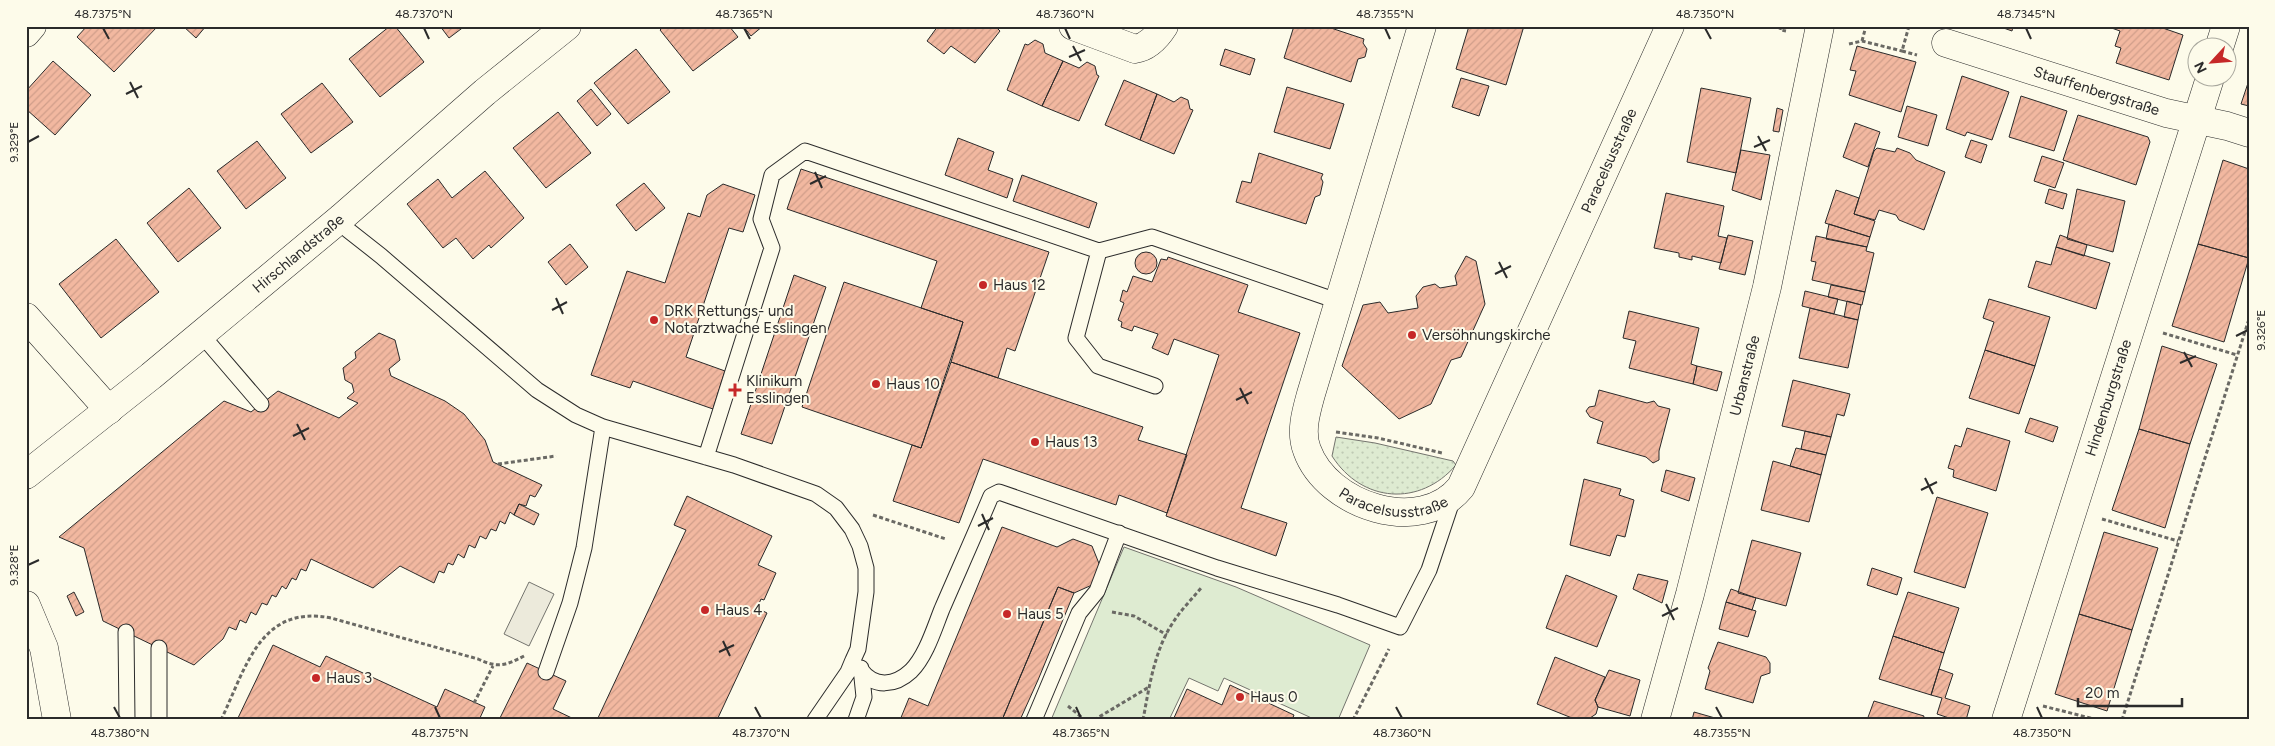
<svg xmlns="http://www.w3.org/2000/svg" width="2275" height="746" font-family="Figtree,sans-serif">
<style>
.grass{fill:url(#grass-dots);stroke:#74746e}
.park{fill:#deebd1;stroke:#74746e}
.parking{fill:#eceadb;stroke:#74746e}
.building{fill:url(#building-hatch);stroke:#2b2b2b}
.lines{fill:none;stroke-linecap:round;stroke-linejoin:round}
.service-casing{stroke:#2b2b2b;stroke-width:17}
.minor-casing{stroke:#2b2b2b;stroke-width:29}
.tertiary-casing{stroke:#2b2b2b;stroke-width:29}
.path{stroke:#6a6964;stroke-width:3;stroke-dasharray:4 2.5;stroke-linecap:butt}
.service{stroke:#fdfbea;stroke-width:15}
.minor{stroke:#fdfbea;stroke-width:28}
.tertiary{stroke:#fdfbea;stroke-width:28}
.ticks{fill:none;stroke:#2b2b2b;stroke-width:2}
.poi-dot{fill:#c62828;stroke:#fdfbea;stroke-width:2}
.labels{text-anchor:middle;stroke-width:4;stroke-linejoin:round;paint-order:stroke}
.street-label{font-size:15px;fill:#2b2b2b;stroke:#fdfbea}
.poi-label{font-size:15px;fill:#2b2b2b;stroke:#fdfbea;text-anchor:start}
.neatline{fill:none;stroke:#2b2b2b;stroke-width:2}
.ticks-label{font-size:12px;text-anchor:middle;fill:#2b2b2b}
</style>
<defs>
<pattern id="grass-dots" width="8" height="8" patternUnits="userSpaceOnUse" patternTransform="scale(1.25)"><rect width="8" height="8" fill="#deebd1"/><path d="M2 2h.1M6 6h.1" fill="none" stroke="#bfcab4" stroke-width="1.8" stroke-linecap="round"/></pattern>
<pattern id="building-hatch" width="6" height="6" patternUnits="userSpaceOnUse" patternTransform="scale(1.25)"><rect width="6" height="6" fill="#f2b8a0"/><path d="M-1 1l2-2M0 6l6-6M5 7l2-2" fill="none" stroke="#d09e8a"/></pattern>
</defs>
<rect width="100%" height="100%" fill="#fdfbea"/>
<path class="grass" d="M 1336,437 L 1375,443 L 1453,461 L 1456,465 C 1420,507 1362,503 1332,456 Z"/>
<path class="park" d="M 1124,547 L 1236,587 L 1370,645 L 1338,720 L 1316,720 L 1224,678 L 1218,691 L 1189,678 L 1169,720 L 1051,720 Z"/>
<path class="parking" d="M 529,582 L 554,594 L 529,646 L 504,634 Z"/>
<path class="building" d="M 87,26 L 157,26 L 157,27 L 114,72 L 77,37 Z
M 183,26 L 206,26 L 196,38 Z
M 390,26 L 395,26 L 424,62 L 380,97 L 349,59 Z
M 440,26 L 465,26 L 449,38 Z
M 664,26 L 729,26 L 738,37 L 693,71 L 660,30 Z
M 743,26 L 763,26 L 751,36 Z
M 938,26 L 995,26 L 1000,31 L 975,63 L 951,46 L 944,54 L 927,41 Z
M 1294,26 L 1325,26 L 1364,39 L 1363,43 L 1367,49 L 1365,57 L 1358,59 L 1351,82 L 1284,58 Z
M 1469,26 L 1524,26 L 1506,85 L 1456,69 Z
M 1998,26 L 2013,26 L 2012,31 Z
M 2106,26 L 2157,26 L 2183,35 L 2169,80 L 2116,63 L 2121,48 L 2115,46 L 2120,31 Z
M 1035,40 L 1043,44 L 1045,53 L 1063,61 L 1042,106 L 1007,90 L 1025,44 L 1028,45 Z
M 1857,46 L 1916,62 L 1901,112 L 1849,95 L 1856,71 L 1850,70 Z
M 636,49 L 670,92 L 628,124 L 594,83 Z
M 1225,49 L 1255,59 L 1250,75 L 1220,65 Z
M 53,61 L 91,95 L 55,135 L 26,109 L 26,91 Z
M 1063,61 L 1079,68 L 1087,62 L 1095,66 L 1097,75 L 1099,76 L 1079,121 L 1042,106 Z
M 1962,76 L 2009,92 L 1992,140 L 1967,132 L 1965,136 L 1946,129 Z
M 1461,78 L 1489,86 L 1479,116 L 1452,107 Z
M 1124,80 L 1157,94 L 1140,140 L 1105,125 Z
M 2249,80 L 2249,106 L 2241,104 Z
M 322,83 L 353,122 L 311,153 L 281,114 Z
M 1287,87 L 1344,104 L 1330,149 L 1274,132 Z
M 1701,88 L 1751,98 L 1736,173 L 1687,162 Z
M 591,89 L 611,114 L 597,126 L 577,101 Z
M 1157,94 L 1174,102 L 1181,97 L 1188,100 L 1190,109 L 1193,110 L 1174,154 L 1140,140 Z
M 2021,96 L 2067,111 L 2054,151 L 2009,137 Z
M 1907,106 L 1937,115 L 1928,146 L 1898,137 Z
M 1777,108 L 1783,110 L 1779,132 L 1773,131 Z
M 558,112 L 591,153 L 546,188 L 513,148 Z
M 2078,115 L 2148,137 L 2150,142 L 2136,185 L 2063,160 Z
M 1855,123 L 1880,132 L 1868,167 L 1843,157 Z
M 958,138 L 994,152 L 988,170 L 1013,179 L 1007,198 L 945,175 Z
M 1971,140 L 1987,145 L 1981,163 L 1965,157 Z
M 257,141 L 286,178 L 246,209 L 217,171 Z
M 1877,148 L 1895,152 L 1897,148 L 1910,153 L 1916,160 L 1945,172 L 1924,230 L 1899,220 L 1896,215 L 1879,210 L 1875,220 L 1854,214 L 1874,151 Z
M 1741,150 L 1770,155 L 1761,200 L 1732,190 Z
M 1259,153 L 1323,174 L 1321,178 L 1323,182 L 1320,195 L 1315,197 L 1306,224 L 1236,202 L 1242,181 L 1251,183 Z
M 2042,156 L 2064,163 L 2055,188 L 2034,181 Z
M 2223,160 L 2249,169 L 2249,258 L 2198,244 Z
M 801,169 L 1049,252 L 1015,351 L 1007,348 L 998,378 L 951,362 L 963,322 L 921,308 L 937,261 L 787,209 Z
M 485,171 L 524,218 L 491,248 L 489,245 L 473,259 L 456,238 L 443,248 L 407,204 L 438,179 L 452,198 Z
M 1022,175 L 1097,203 L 1089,228 L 1013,201 Z
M 644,183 L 665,208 L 636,231 L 616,205 Z
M 723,184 L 755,195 L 743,232 L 729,228 L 686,357 L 725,371 L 713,409 L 633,381 L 630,388 L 591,375 L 627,271 L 665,283 L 688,213 L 700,217 L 707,195 Z
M 189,188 L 221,228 L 178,262 L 147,223 Z
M 2049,189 L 2067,194 L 2063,209 L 2045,203 Z
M 2077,189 L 2125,201 L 2113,252 L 2067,239 Z
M 1836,190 L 1859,198 L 1854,214 L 1875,221 L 1870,237 L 1825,223 Z
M 1666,193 L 1724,206 L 1718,236 L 1727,238 L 1721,263 L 1692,256 L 1692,260 L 1679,257 L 1679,253 L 1654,248 Z
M 1829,224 L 1870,237 L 1867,247 L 1826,239 Z
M 1728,235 L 1753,241 L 1745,275 L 1719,269 Z
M 2060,235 L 2087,245 L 2084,256 L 2056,247 Z
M 1816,236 L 1867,247 L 1866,251 L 1874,253 L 1865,292 L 1812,280 L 1816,262 L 1811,261 Z
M 116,239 L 159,292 L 101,338 L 59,284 Z
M 570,244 L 588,267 L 566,285 L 548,262 Z
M 2198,244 L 2249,258 L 2224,342 L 2172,326 Z
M 2056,247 L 2110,263 L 2096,309 L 2028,287 L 2036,261 L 2051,265 Z
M1135 263a11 11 0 1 1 22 0a11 11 0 1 1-22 0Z
M 1466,256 L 1476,261 L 1485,304 L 1461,357 L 1451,360 L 1431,404 L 1399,419 L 1342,366 L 1363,305 L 1380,302 L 1388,313 L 1418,308 L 1416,296 L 1423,287 L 1435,284 L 1440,288 L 1457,285 L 1455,276 Z
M 1168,257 L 1248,285 L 1238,312 L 1300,333 L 1241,508 L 1287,523 L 1276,556 L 1166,516 L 1219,355 L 1174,339 L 1168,355 L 1152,348 L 1158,334 L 1134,326 L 1132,331 L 1121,327 L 1122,322 L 1118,320 L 1124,303 L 1120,301 L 1123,290 L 1127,292 L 1133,276 L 1152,282 L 1161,259 L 1167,260 Z
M 794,275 L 826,287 L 772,444 L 741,434 Z
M 844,282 L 963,322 L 921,448 L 802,407 Z
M 1831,285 L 1865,292 L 1862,305 L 1828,297 Z
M 1805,291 L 1838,299 L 1834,314 L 1802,306 Z
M 1989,299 L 2050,317 L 2035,366 L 1985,350 L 1994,322 L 1983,318 Z
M 1847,301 L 1861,305 L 1858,320 L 1844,317 Z
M 1810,308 L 1858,320 L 1848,368 L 1799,358 Z
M 1629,311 L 1699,328 L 1691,364 L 1697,366 L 1693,384 L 1629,368 L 1636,341 L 1623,338 Z
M 379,333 L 395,340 L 400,360 L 389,369 L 391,376 L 445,401 L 464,414 L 485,440 L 493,462 L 542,485 L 535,497 L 530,495 L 526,506 L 519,504 L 514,515 L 510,512 L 505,524 L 500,521 L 496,531 L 491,529 L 486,539 L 480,536 L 475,548 L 469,545 L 464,558 L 458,554 L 453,565 L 448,563 L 444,573 L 439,571 L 434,583 L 400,566 L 373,588 L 311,559 L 306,571 L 301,569 L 296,580 L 292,578 L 286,589 L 282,586 L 276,597 L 272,595 L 267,605 L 262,603 L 256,615 L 251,612 L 246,623 L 240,620 L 236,630 L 229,627 L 223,639 L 194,665 L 103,621 L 84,548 L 59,537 L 224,401 L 251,412 L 278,391 L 339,418 L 358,403 L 347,398 L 354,392 L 352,384 L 345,380 L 343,368 L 356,358 L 355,352 Z
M 2162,346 L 2217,364 L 2190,444 L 2139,429 Z
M 1985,350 L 2035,366 L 2019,414 L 1969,398 Z
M 951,362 L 1143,427 L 1138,440 L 1187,455 L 1167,513 L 1119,495 L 1116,505 L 983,459 L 959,523 L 893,501 L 912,445 L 921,448 Z
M 1697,366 L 1722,372 L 1717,391 L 1693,384 Z
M 1793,380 L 1850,394 L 1844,416 L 1837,414 L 1831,437 L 1782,426 Z
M 1599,390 L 1647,403 L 1654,401 L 1658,406 L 1670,409 L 1659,451 L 1659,460 L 1653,463 L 1646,457 L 1597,443 L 1603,422 L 1590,417 L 1586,411 L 1589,407 L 1595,406 Z
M 2030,418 L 2058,427 L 2053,442 L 2025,432 Z
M 1967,428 L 2010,441 L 1996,491 L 1953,477 L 1954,470 L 1948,468 L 1955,445 L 1961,447 Z
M 2139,429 L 2190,444 L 2165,528 L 2112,510 Z
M 1805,431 L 1831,437 L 1826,455 L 1801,449 Z
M 1796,448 L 1826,455 L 1821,475 L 1790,466 Z
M 1773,461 L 1821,475 L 1809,522 L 1761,510 Z
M 1666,470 L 1695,478 L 1689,501 L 1661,491 Z
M 1584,479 L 1621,489 L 1619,495 L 1634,500 L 1625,537 L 1617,535 L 1610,556 L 1570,545 Z
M 687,496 L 772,536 L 758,565 L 776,573 L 764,600 L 761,599 L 757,608 L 767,613 L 717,720 L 597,720 L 686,530 L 674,525 Z
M 1937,497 L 1988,513 L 1965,588 L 1914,572 Z
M 519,504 L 539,514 L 534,525 L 514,515 Z
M 1002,527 L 1057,547 L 1073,539 L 1092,546 L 1100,566 L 1092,585 L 1074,593 L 1058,587 L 1002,720 L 900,720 L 909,698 L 928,706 Z
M 2104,532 L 2158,548 L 2132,630 L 2079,614 Z
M 1752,540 L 1801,553 L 1786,606 L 1738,593 Z
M 1872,568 L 1902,578 L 1897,595 L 1867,585 Z
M 1638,574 L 1668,581 L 1662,603 L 1633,589 Z
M 1566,575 L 1617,596 L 1597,647 L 1546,628 Z
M 1058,587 L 1074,593 L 1038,680 L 1020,720 L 1002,720 Z
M 1731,589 L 1756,598 L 1752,610 L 1726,602 Z
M 74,592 L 84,612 L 76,616 L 67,596 Z
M 1908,592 L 1959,608 L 1944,653 L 1893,636 Z
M 1726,602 L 1756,611 L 1748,637 L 1719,629 Z
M 2079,614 L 2132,630 L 2107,711 L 2055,694 Z
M 1893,636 L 1944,653 L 1931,695 L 1879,679 Z
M 1718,642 L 1766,657 L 1770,663 L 1770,673 L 1761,676 L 1753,703 L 1705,689 L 1710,671 L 1708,668 Z
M 273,645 L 320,667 L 326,656 L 437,707 L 445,689 L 485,707 L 479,720 L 237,720 Z
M 1555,657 L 1605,677 L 1595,700 L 1598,707 L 1596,714 L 1587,720 L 1577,720 L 1537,704 Z
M 527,663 L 566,681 L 553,709 L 576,720 L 499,720 Z
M 1939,669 L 1953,674 L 1945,698 L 1970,706 L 1966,720 L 1955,720 L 1937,714 L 1942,698 L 1931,695 Z
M 1609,670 L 1640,680 L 1630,716 L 1598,707 L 1595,700 Z
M 1230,685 L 1294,715 L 1292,720 L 1173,720 L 1187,689 L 1222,705 Z
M 1874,701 L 1924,716 L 1923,720 L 1867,720 Z
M 1694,712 L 1722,720 L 1692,720 Z"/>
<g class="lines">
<defs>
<path id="service" d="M 341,218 L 348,230 L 381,256 L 537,390 L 576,415 L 603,427 L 734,465 L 816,494 L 836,508 L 852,529 L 860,546 L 866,568 L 866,592 L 858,649 L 853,660 L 848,672 L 815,720
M 1099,251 L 1076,338 L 1098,366 L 1155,386
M 201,334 L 261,404
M 706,457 L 772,248 L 761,219 L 772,175 L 805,151 L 1099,251 L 1152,237 L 1340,302
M 126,632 L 127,720
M 159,648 L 159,720
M 861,670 C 874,688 895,686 911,671 C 926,656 934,629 942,609 C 958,572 975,534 991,496 L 999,492 L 1217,568 L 1338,605 L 1400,627 L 1429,570 L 1453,498
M 546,672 L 570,603 L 584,548 L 603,427
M 856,720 L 864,697 L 861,668
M 1034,720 L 1079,613 L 1097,591 L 1119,533"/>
<g id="minor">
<path d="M 1073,26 L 1135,49 C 1148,47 1157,37 1164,26"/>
<path id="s1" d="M 1422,26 L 1311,394 C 1306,412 1300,432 1307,450 C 1327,506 1421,537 1461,487 L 1670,26"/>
<path d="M 26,33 L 32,26"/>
<path id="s2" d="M 1946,43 L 2166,113 L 2227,126 L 2249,133"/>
<path d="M 2219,48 L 2226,26"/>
<path d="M 26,317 L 109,410"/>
<path d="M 26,605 L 44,648 L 57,720"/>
<path id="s3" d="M 1655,720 L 1690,594 L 1767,287 L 1820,26"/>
<path id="s4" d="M 2006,720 L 2210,78"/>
</g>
<g id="tertiary">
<path id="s5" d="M 26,475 L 151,376 L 341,218 L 485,92 L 567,26"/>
</g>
</defs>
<use href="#service" class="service-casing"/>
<use href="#minor" class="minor-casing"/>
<use href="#tertiary" class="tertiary-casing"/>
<path class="path" d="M 1781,26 L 1780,30 L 1786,31
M 1909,26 L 1902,51 L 1917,55
M 1862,41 L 1866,26
M 1849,44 L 1862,41 L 1902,51
M 2163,333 L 2237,355
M 1336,432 L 1378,438 L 1442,453
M 498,464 L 556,456
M 873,515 L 946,539
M 2102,519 L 2178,541
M 1112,612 L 1134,616 L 1167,635
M 474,703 L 493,666
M 1068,706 L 1085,720
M 2043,706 L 2098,720
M 221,720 C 246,668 260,604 331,618 L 478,659 C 497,668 505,666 524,656
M 1094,720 L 1149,687
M 1143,720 C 1149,688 1154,652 1172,624 C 1180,611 1191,600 1201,588
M 1353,720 L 1389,649
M 2122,720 L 2249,319"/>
<use href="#service" class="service"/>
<use href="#minor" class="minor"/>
<use href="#tertiary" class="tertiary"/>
</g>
<path class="ticks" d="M 103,28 L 109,39M 424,28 L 429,39M 744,28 L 750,39M 1065,28 L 1070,39M 1385,28 L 1390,39M 1705,28 L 1711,39M 2026,28 L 2031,39M 1073,46 L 1081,61M 1069,57 L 1085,50M 130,82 L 138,98M 126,94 L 142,86M 1758,136 L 1766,151M 28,142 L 39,136M 1754,147 L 1770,140M 815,172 L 822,188M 810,184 L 826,176M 1499,262 L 1507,278M 1495,274 L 1511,266M 556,298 L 563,314M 552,310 L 567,302M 2236,336 L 2248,330M 2184,352 L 2192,367M 2180,363 L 2196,356M 1240,388 L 1248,404M 1236,400 L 1252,392M 297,424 L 305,440M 293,436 L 309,428M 1925,478 L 1933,494M 1921,490 L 1937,482M 982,514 L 989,530M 978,526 L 993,518M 28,565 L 39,560M 1666,604 L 1674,620M 1662,616 L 1678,608M 723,641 L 730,656M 719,652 L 734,645M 114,707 L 120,718M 435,707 L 440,718M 755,707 L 761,718M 1076,707 L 1081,718M 1396,707 L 1402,718M 1716,707 L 1722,718M 2037,707 L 2042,718"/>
<g class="poi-dot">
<circle cx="983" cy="285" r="5"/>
<circle cx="654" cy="320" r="5"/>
<circle cx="1412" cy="335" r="5"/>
<circle cx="876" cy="384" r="5"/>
<path d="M732.5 382.5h5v5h5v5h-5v5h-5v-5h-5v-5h5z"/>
<circle cx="1035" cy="442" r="5"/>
<circle cx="705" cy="610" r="5"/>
<circle cx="1007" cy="614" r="5"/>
<circle cx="316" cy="678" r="5"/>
<circle cx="1240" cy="697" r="5"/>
</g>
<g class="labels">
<g class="street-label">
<text dy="5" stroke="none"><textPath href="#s2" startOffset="158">Stauffenbergstraße</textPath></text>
<text dy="5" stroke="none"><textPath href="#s1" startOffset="986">Paracelsusstraße</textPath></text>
<text dy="5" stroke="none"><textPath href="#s5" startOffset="351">Hirschlandstraße</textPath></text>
<text dy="5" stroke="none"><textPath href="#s3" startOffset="356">Urbanstraße</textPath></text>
<text dy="5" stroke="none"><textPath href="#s4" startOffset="338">Hindenburgstraße</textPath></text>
<text dy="5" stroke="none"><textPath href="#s1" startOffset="552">Paracelsusstraße</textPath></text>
</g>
<g class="poi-label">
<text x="993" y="290">Haus 12</text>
<text x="664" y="316">DRK Rettungs- und<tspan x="664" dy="17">Notarztwache Esslingen</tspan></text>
<text x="1422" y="340">Versöhnungskirche</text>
<text x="746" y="386">Klinikum<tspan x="746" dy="17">Esslingen</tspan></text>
<text x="886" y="389">Haus 10</text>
<text x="1045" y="447">Haus 13</text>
<text x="715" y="615">Haus 4</text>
<text x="1017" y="619">Haus 5</text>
<text x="326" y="683">Haus 3</text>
<text x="1250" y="702">Haus 0</text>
</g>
</g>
<rect width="2275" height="746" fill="none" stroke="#fdfbea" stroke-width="55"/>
<g transform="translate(2212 62) rotate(244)"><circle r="24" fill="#fdfbea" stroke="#a9a89e"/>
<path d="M0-4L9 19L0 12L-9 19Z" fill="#c62828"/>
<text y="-8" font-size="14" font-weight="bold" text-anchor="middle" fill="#2b2b2b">N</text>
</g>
<path d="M2078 698v8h104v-8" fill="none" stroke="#2b2b2b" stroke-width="2.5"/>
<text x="2085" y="698" font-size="15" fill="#2b2b2b" stroke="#fdfbea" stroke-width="4" paint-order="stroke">20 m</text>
<rect x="28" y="28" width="2220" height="690" class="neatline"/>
<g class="ticks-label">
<text x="103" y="18">48.7375°N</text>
<text x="424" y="18">48.7370°N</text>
<text x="744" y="18">48.7365°N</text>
<text x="1065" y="18">48.7360°N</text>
<text x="1385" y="18">48.7355°N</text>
<text x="1705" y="18">48.7350°N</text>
<text x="2026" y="18">48.7345°N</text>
<text transform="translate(14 142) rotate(-90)" y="4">9.329°E</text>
<text transform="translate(2261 330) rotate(-90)" y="4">9.326°E</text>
<text transform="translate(14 565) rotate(-90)" y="4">9.328°E</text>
<text x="120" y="737">48.7380°N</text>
<text x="440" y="737">48.7375°N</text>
<text x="761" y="737">48.7370°N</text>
<text x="1081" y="737">48.7365°N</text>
<text x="1402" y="737">48.7360°N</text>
<text x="1722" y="737">48.7355°N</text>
<text x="2042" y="737">48.7350°N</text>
</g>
</svg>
